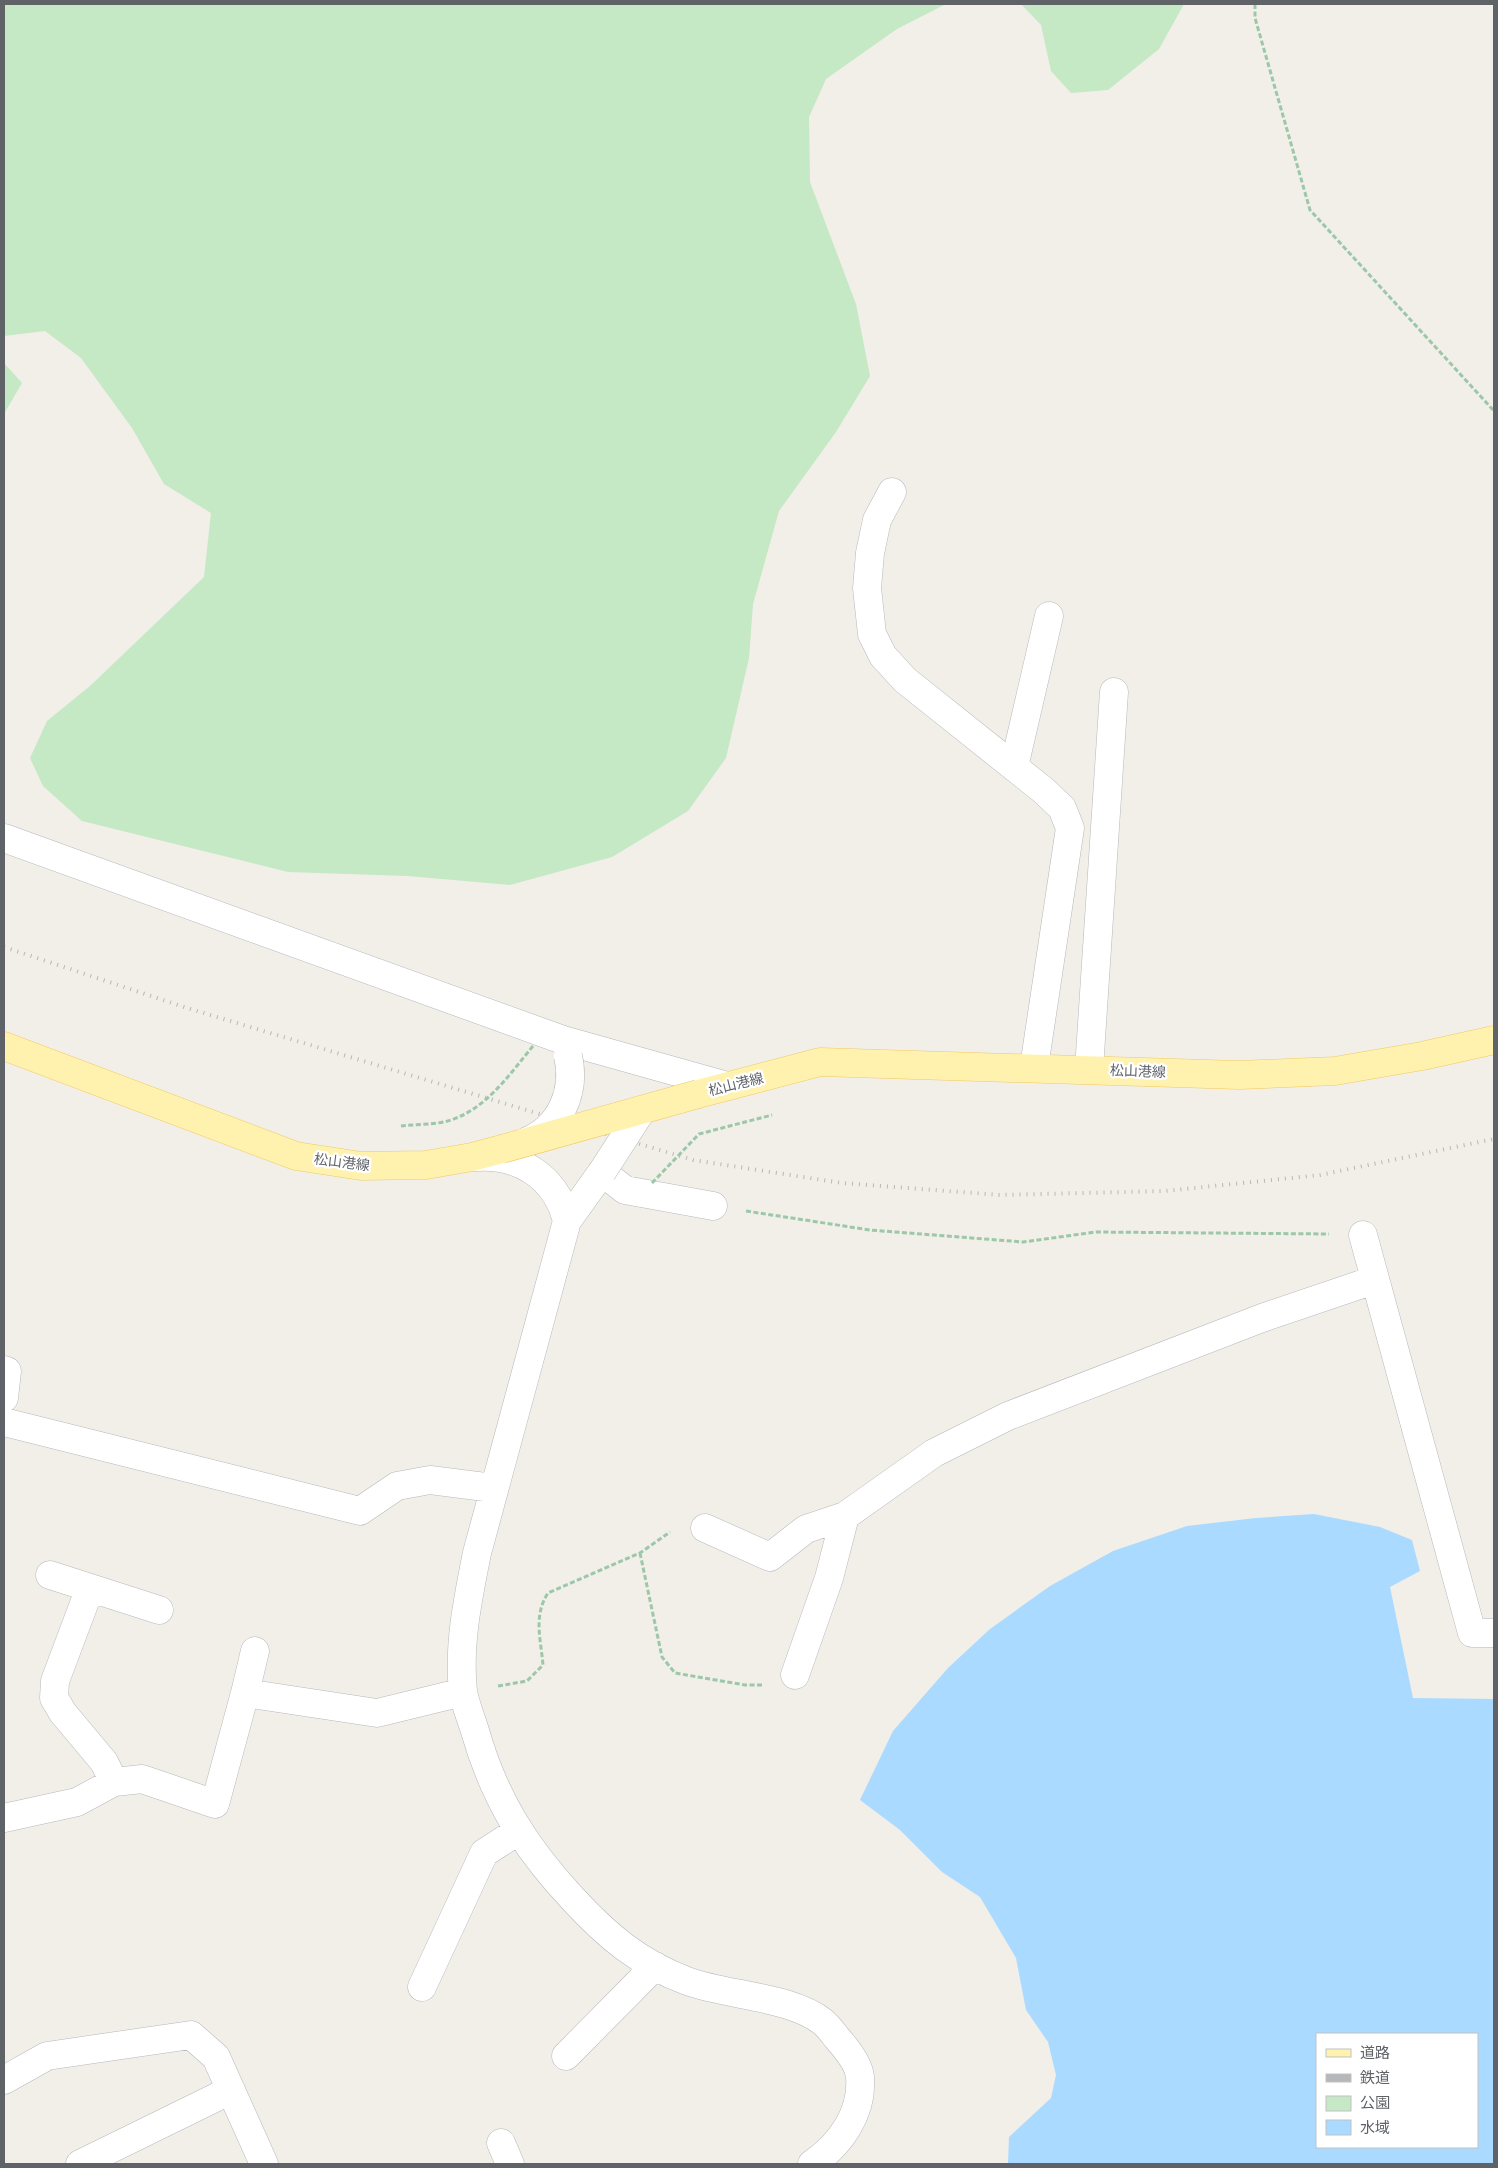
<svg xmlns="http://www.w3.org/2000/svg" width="1498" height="2168" font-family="'Alegreya Sans','Noto Sans JP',sans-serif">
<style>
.green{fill:#c5e8c5}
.water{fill:#aadaff;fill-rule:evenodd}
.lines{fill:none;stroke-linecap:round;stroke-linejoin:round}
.street-casing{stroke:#b5b8bc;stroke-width:29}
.primary-casing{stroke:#f2c960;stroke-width:29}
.path{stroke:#9cc7a9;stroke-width:3;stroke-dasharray:5 2.5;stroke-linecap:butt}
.street{stroke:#fff;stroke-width:28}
.primary{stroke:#fff2af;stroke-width:28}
.rail{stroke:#b6b7b8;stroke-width:4;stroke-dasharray:1 6;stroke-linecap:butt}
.street-bridge-casing{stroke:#b5b8bc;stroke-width:29;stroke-linecap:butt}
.primary-bridge-casing{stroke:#f2c960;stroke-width:29;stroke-linecap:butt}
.path-bridge{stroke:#9cc7a9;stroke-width:3;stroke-dasharray:5 2.5;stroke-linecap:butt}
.street-bridge{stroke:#fff;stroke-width:28}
.primary-bridge{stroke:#fff2af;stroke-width:28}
.labels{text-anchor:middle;stroke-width:4.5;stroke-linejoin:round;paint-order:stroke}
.street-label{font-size:14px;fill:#5f6368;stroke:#fff}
</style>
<rect width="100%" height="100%" fill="#f1efe8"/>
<path class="green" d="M 4,4 L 946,4 L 897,29 L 826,79 L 809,117 L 810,182 L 856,304 L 870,376 L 836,432 L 779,511 L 753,604 L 749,658 L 726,758 L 688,811 L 612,857 L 510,885 L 408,876 L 288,872 L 82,821 L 43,786 L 30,758 L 47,721 L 90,686 L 204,577 L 211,513 L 164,484 L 132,428 L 81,358 L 45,331 L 4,336 Z
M 1021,4 L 1184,4 L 1159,49 L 1108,90 L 1071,93 L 1051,71 L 1041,25 Z
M 4,363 L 22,383 L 4,414 Z"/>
<path class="water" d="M 1314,1514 L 1380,1527 L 1412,1540 L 1420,1571 L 1390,1587 L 1413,1698 L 1494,1699 L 1494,2164 L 1008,2164 L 1009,2137 L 1051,2098 L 1056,2075 L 1048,2042 L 1026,2010 L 1016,1958 L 980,1897 L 942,1872 L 900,1830 L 860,1800 L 893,1731 L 948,1668 L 990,1629 L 1050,1586 L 1113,1551 L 1187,1526 L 1256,1518 ZM 1317,2034 L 1477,2034 L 1477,2147 L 1317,2147 Z"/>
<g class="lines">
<defs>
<path id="street" d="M 892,492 L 877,520 L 870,553 L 867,588 L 872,634 L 883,656 L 905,680 L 1043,790 L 1062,808 L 1070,828 L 1034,1067
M 1014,767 L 1049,616
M 4,838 L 563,1040 L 727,1086
M 1089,1069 L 1114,692
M 476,1157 C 520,1154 556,1177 567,1221
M 713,1206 L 625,1190 L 602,1172 L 567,1221 L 477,1553 C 468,1598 458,1645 463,1691 C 465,1704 471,1718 475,1731 C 494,1798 525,1848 573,1899 C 607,1936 639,1963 687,1981 C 728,1996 790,1996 823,2022 C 828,2026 833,2033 837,2038 C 845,2047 859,2064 860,2077 C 863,2113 840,2145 812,2164
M 1363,1235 L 1472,1633 L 1494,1633
M 4,1370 L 7,1371 L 4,1398
M 4,1422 L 360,1511 L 397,1486 L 430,1480 L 493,1488
M 705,1528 L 770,1557 L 806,1529 L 845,1516 L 934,1453 L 1008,1416 L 1262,1318 L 1374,1280
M 50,1575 L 159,1610
M 90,1588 L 55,1681 L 54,1698 L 63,1713 L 104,1762 L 114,1782
M 795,1675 L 829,1578 L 845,1516
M 245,1693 L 255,1651
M 4,1818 L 77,1802 L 114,1782 L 142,1779 L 215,1804 L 245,1693 L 377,1713 L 463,1692
M 422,1987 L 484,1853 L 518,1831
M 566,2056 L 655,1966
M 4,2080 L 47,2056 L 191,2035 L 216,2057 L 264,2164
M 501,2143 L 510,2164
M 80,2164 L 231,2090"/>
<path id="primary" d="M 4,1046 L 296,1156 L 361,1166 L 426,1165 L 472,1157 L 502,1149
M 698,1094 L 820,1062 L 1239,1075 L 1335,1071 L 1422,1056 L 1494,1040"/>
</defs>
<use href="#street" class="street-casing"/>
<use href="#primary" class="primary-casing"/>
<path class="path" d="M 1255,4 L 1255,18 L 1310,210 L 1494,411
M 746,1211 L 870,1230 L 1023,1242 L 1096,1232 L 1329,1234
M 640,1553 L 662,1657 L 675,1673 L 745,1685 L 762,1685
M 498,1686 L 527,1681 L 543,1665 C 541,1640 533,1616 548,1593 L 640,1553 L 670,1532"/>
<use href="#street" class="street"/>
<use href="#primary" class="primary"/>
<path class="rail" d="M 4,947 L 187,1008 L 693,1160 L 842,1183 L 1000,1195 L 1165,1191 L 1320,1175 L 1494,1139"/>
<defs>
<path id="street-bridge" d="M 525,1142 C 561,1128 576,1091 568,1056
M 602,1172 L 642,1110"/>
<path id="primary-bridge" d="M 502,1149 L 698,1094"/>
</defs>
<use href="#street-bridge" class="street-bridge-casing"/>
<use href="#primary-bridge" class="primary-bridge-casing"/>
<path class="path-bridge" d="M 401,1126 C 417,1124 436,1125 451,1120 C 487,1108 509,1075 533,1046
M 652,1183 L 699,1134 L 772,1115"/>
<use href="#street-bridge" class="street-bridge"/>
<use href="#primary-bridge" class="primary-bridge"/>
</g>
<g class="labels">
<g class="street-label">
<text transform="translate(1138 1071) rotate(2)" y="5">松山港線</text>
<text transform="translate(736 1084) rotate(-14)" y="5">松山港線</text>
<text transform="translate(342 1162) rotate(7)" y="5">松山港線</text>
</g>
</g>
<rect width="1498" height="2168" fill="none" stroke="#5f6368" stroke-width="10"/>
<rect x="1316" y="2033" width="162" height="115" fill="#ffffff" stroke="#bfc1c3"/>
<rect x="1326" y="2049" width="25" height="8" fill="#fff2af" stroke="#bfc1c3"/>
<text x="1360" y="2058" font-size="15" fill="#5f6368">道路</text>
<rect x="1326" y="2074" width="25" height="8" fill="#b6b7b8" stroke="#bfc1c3"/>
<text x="1360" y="2083" font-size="15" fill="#5f6368">鉄道</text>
<rect x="1326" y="2096" width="25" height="15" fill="#c5e8c5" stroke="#bfc1c3"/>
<text x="1360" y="2108" font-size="15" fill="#5f6368">公園</text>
<rect x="1326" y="2120" width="25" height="15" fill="#aadaff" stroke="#bfc1c3"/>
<text x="1360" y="2133" font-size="15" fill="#5f6368">水域</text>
</svg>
